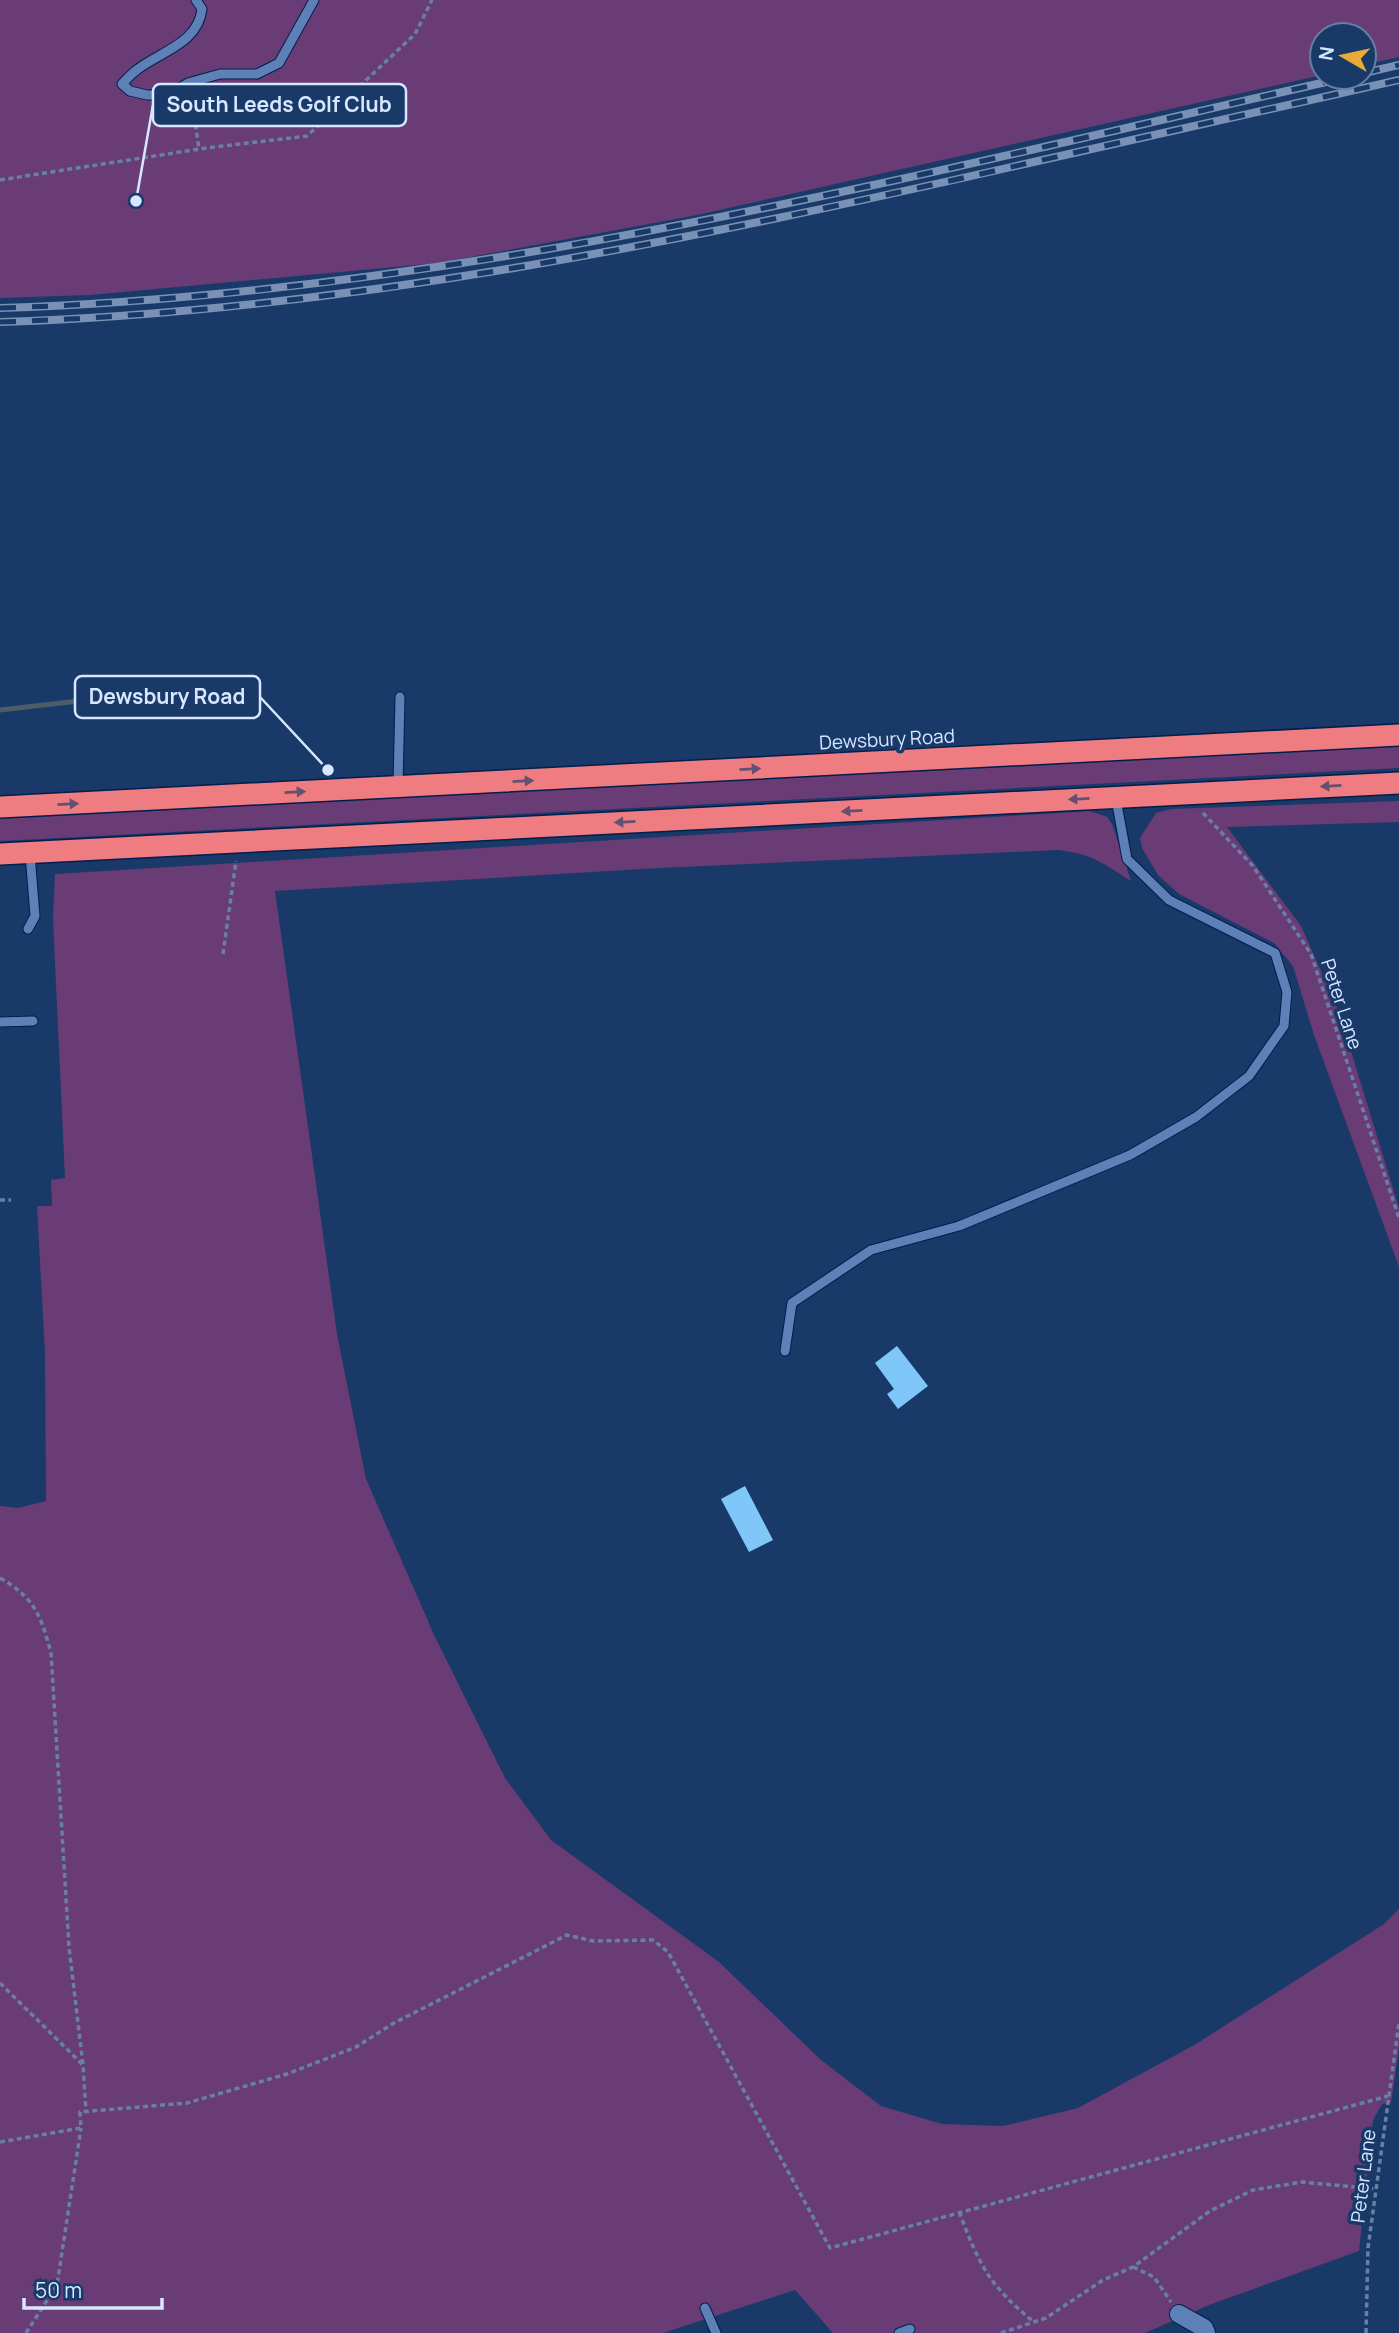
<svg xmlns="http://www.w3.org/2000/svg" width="1399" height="2333" font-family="Manrope,sans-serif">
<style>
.green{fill:#693c76}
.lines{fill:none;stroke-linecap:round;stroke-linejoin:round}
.stream{stroke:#4b5d65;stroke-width:5}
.building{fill:#7ec7f8}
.lane-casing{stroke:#011e4c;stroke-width:11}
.street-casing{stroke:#011e4c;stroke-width:20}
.highway-casing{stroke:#011e4c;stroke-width:24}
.path{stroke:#6780a6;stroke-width:3.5;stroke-dasharray:5 3.5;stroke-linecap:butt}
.lane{stroke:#5d80b6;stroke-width:9}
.street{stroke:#5d80b6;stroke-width:18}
.highway{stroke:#ef7c81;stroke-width:21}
.rail-casing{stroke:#7991b4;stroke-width:8}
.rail{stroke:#193969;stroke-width:5;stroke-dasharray:16;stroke-linecap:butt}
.oneway{fill:#645071}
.labels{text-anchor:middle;stroke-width:7;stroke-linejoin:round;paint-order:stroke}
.street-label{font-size:19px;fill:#d7e7ff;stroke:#193969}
.leader{fill:none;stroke:#d7e7ff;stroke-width:2.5}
.callout-dot{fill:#d7e7ff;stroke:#193969;stroke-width:2.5}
.callout{fill:#193969;stroke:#d7e7ff;stroke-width:2.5}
.callout-label{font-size:21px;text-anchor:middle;font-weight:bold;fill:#d7e7ff}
</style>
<rect width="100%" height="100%" fill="#193969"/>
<path class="green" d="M 0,0 L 1399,0 L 1399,57 L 1364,65 L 1364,35 L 1322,35 L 1322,75 L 697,215 L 438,263 L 90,295 L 0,298 Z
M 1399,741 L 1399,768 L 0,841 L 0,816 Z
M 1399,801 L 1399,822 L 1227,827 L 1301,926 L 1339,1012 L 1399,1208 L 1399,1267 L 1314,1035 L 1293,966 L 1274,943 L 1179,894 L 1158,875 L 1142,848 L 1140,838 L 1156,813 L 1171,809 Z
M 1090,811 L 1107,817 L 1112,824 L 1131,881 C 1103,863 1092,854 1058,850 L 659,868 L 275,891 L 337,1334 L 366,1479 L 435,1637 L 505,1778 L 551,1840 L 719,1962 L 821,2060 L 881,2106 L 942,2124 L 1003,2126 L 1078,2108 L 1196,2044 L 1384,1924 L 1399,1909 L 1399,2049 L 1391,2103 L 1382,2104 L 1373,2120 L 1359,2251 L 1209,2305 L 1145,2333 L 833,2333 L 795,2290 L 663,2333 L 0,2333 L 0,1506 L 18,1508 L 46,1501 L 45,1354 L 37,1206 L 52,1206 L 51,1180 L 65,1178 L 53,919 L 55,874 Z"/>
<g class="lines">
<path class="stream" d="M 0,710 L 131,695 L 174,707"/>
</g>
<path class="building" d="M 897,1346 L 928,1386 L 898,1409 L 887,1394 L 894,1389 L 875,1363 Z
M 745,1486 L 773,1540 L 749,1552 L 721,1499 Z"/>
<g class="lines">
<defs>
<path id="lane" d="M 196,0 L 202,9 C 198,43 162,51 138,69 C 132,73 127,79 122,84 L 130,91 L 147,95 L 168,95 L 188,83 L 220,74 L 257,74 L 279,63 L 314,0
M 398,785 L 400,697
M 28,929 L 35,916 L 30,854
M 0,1022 L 33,1021
M 785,1351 L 792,1303 L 871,1250 L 959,1226 L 1130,1155 L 1196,1117 L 1249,1076 L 1284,1026 L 1287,992 L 1275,953 L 1169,900 L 1127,859 L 1116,799
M 705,2308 L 716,2333
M 899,2333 L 910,2329"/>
<path id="street" d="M 1179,2314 L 1204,2328 L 1206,2333"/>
<path id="highway" d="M 0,807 L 1399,735
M 0,854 L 1399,783"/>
</defs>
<use href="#lane" class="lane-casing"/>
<use href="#street" class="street-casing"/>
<use href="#highway" class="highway-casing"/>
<path class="path" d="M 185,101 L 196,128 L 199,149
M 0,180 L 206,148 L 307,136 L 415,34 L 432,0
M 1203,813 L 1253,866 L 1311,954 L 1399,1218
M 223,954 L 236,861
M 0,1200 L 11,1200
M 0,1578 C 35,1598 41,1616 51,1653 L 69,1947 L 83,2065
M 0,1983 L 83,2065 L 86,2112
M 0,2142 L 81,2128 L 80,2112 L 187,2103 L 287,2074 L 356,2047 L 394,2023 L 567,1935 L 593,1941 L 653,1940 L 668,1952 L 830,2248 L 1388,2096
M 959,2212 C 981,2268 988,2284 1035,2323
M 1133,2267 L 1154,2277 L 1171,2302
M 26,2333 L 57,2285 L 81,2128
M 1001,2333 L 1046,2318 L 1103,2280 L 1133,2267 L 1210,2211 L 1253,2190 L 1302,2182 L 1376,2189
M 1366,2333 L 1368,2248 L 1399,2023"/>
<use href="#lane" class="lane"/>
<use href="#street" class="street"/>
<use href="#highway" class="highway"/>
<defs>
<path id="rail" d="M 1364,73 L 1399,65
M 0,308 C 457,294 904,178 1348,77
M 0,322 C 349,311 690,240 1029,163 C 1153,135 1276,108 1399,80"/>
</defs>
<use href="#rail" class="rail-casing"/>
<use href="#rail" class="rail"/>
</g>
<defs><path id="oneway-solid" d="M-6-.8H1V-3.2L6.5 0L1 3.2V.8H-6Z" transform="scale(1.75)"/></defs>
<g class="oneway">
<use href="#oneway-solid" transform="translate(750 769) rotate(-3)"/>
<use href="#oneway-solid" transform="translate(523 781) rotate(-3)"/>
<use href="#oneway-solid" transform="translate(1331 786) rotate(177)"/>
<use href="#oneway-solid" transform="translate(295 792) rotate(-3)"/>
<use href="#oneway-solid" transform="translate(1079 799) rotate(177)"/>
<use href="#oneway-solid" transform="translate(68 804) rotate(-3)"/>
<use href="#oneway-solid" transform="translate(852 811) rotate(177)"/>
<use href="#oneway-solid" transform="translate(625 822) rotate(177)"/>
</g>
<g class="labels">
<g class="street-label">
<text transform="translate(887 739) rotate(-3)" y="7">Dewsbury Road</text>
<text transform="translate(1342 1004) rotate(72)" y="7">Peter Lane</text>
<text transform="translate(1363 2176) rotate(-83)" y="7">Peter Lane</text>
</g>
</g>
<path class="leader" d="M136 201L153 105M328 770L260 697"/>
<g class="callout-dot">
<circle cx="136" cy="201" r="7"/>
<circle cx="328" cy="770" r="7"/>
</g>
<g class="callout">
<rect x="153" y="84" width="253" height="42" rx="7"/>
<rect x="75" y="676" width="185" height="42" rx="7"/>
</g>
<g class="callout-label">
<text x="279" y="112">South Leeds Golf Club</text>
<text x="167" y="704">Dewsbury Road</text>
</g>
<g transform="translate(1343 56) rotate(279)"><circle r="33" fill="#193969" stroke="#657fa5" stroke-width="2"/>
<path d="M0-5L12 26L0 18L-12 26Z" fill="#e9ab38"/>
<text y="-10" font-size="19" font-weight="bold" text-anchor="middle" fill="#d7e7ff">N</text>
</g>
<path d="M24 2298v10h138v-10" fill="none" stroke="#d7e7ff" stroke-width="3.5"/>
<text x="35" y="2298" font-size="21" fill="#d7e7ff" stroke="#193969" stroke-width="5" paint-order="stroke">50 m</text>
</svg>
